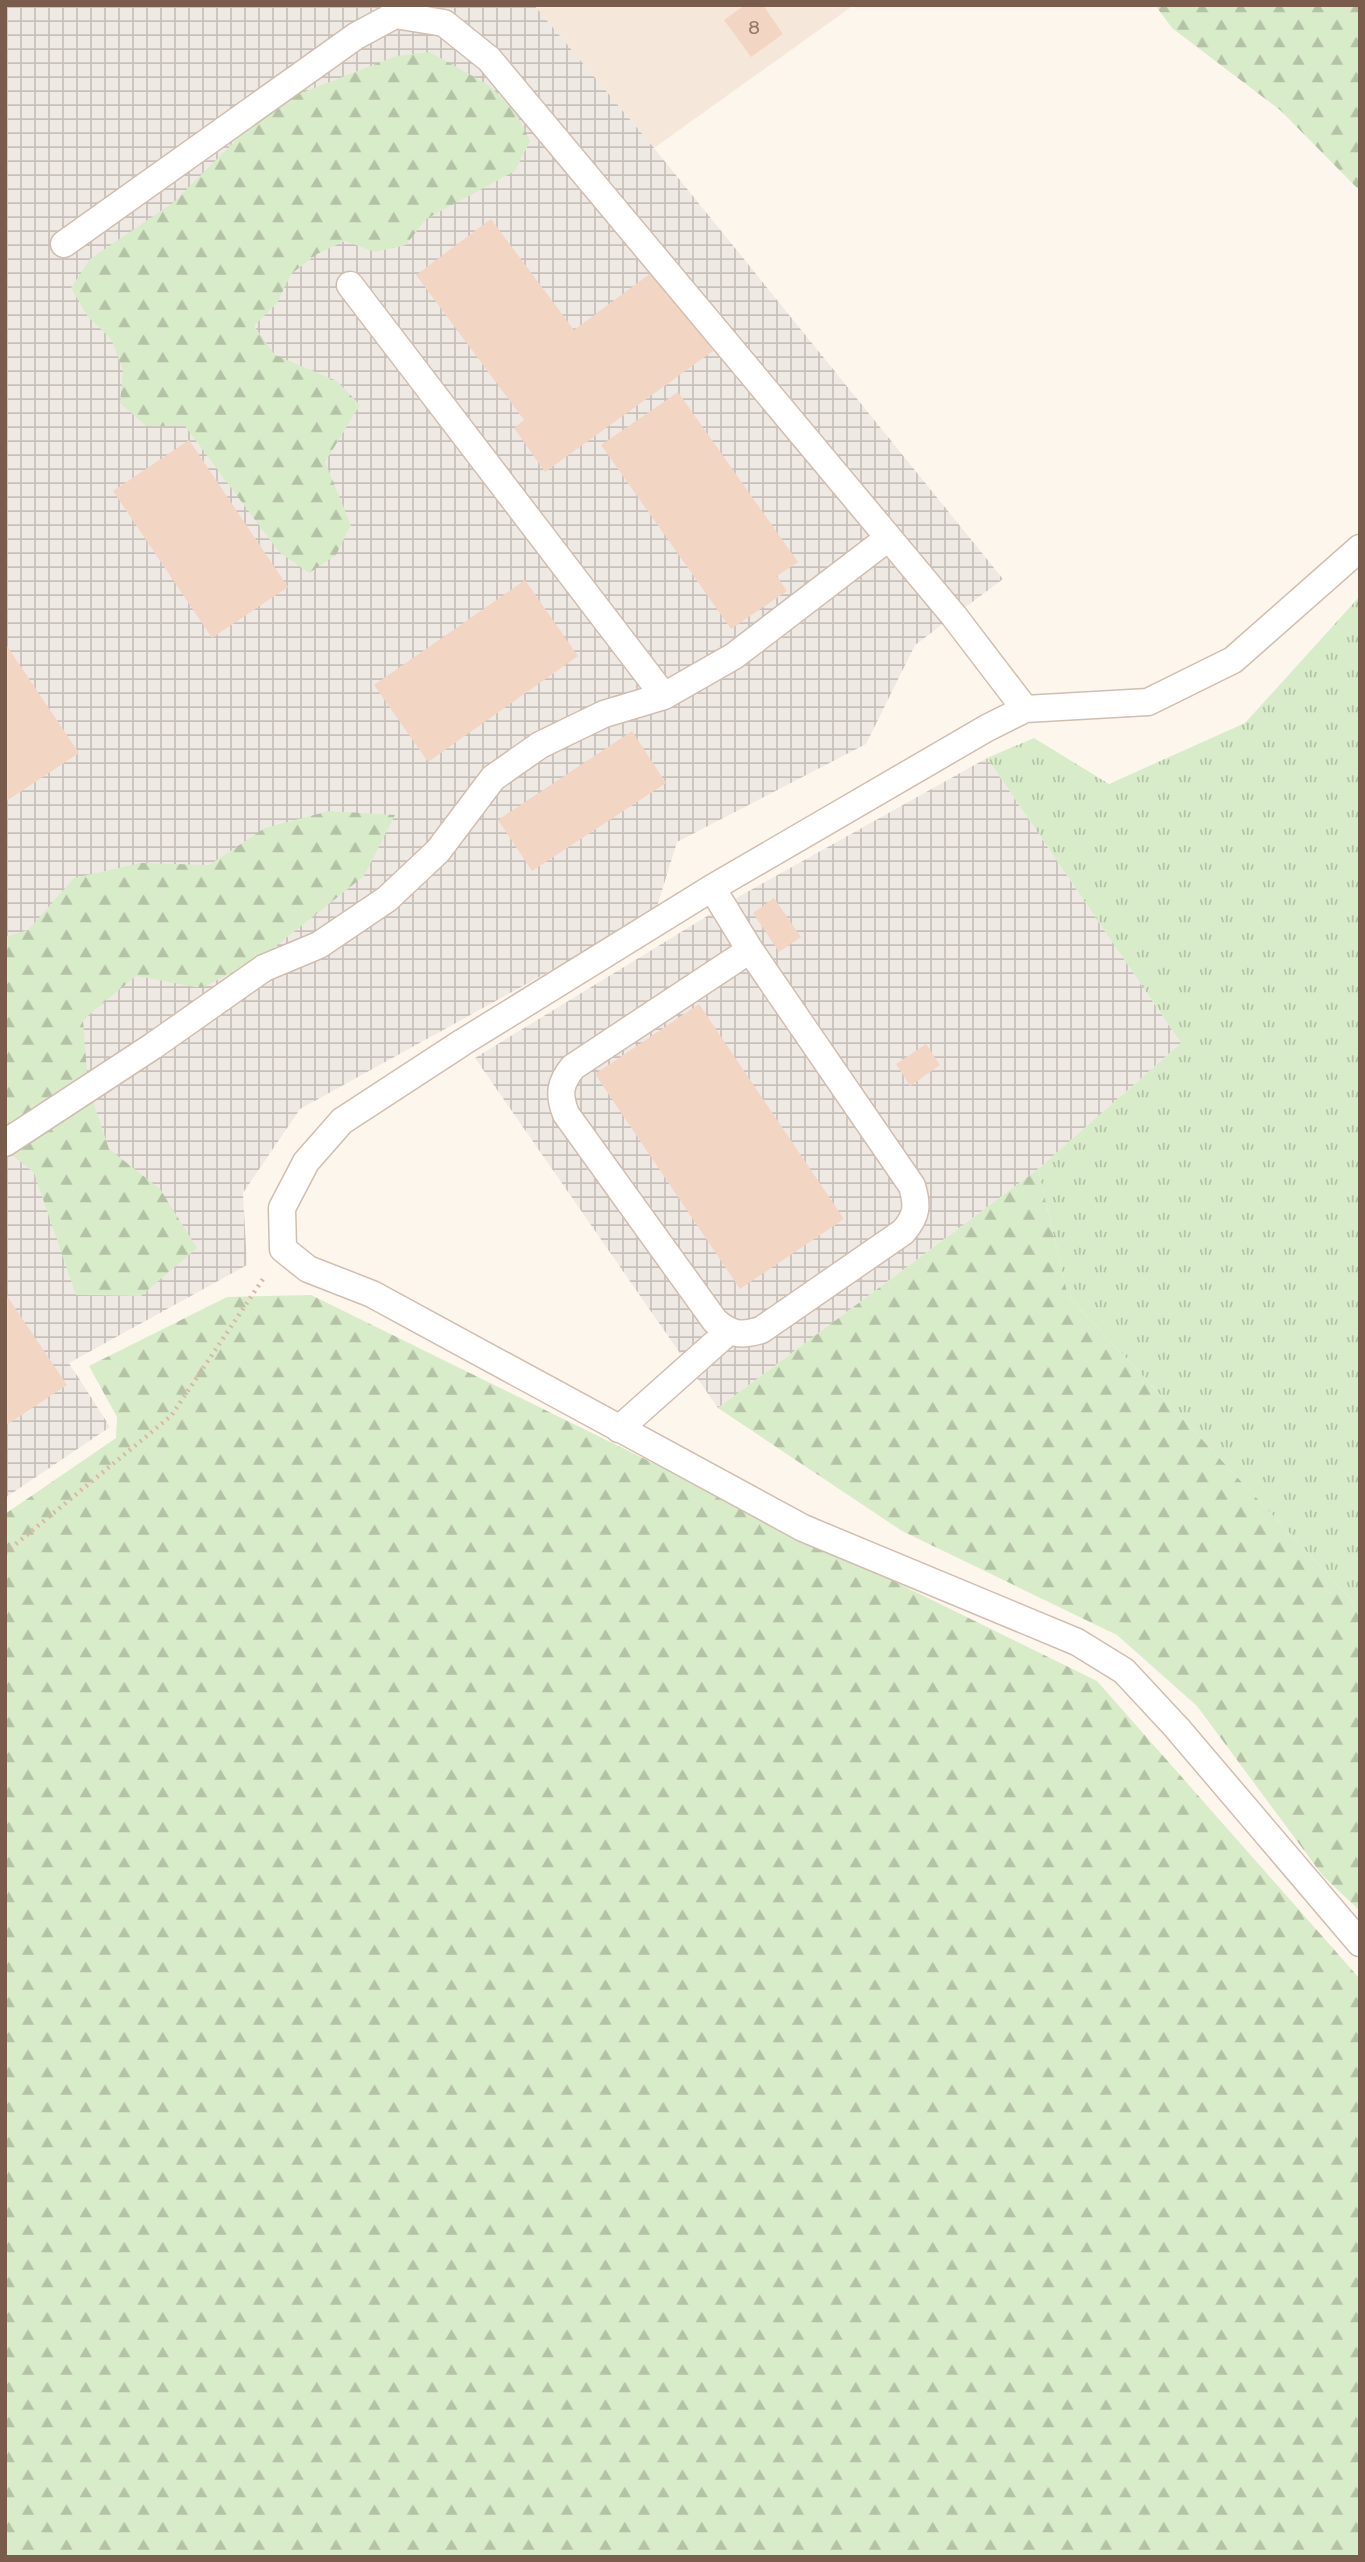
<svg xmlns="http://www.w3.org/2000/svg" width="1365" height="2562" font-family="Rubik,sans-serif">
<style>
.residential{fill:#f5e8da}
.industrial{fill:url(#industrial-grid)}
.grass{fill:url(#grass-tufts)}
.forest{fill:url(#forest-firs)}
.building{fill:#f3d5c3}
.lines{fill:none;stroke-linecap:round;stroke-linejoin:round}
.lane-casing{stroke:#d1beb0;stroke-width:29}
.path{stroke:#d9b8a5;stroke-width:4.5;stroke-dasharray:2 5;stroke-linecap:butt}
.lane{stroke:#fff;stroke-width:26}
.labels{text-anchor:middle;stroke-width:6;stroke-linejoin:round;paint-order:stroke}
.number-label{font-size:19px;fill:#987a6a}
</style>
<defs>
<pattern id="industrial-grid" width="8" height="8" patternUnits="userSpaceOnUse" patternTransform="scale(1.75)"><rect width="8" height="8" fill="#efe9e4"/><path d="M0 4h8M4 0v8" fill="none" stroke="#c7c0bb"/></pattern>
<pattern id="grass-tufts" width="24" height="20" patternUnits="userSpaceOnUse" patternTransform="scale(1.75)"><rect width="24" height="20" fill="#d8ecc9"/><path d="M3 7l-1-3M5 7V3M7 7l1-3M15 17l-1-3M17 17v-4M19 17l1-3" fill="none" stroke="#b4c2a5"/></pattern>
<pattern id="forest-firs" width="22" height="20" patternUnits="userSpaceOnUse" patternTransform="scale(1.75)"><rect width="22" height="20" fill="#d8ecc9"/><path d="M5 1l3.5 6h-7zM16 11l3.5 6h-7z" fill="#b4c2a5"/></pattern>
</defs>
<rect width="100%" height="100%" fill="#fdf6ec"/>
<path class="residential" d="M 534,5 L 854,5 L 654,148 Z"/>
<path class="industrial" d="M 5,5 L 534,5 L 654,148 L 1003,579 L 915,645 L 866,744 L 677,842 L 655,913 L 300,1109 L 243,1193 L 247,1265 L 69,1363 L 110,1427 L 5,1498 Z
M 987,758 L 1181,1043 L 1038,1169 L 718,1408 L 475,1058 L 740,896 Z"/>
<path class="grass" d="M 1360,596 L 1360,1618 L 1348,1596 L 1068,1296 L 1038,1169 L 1181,1043 L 987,758 L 1034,738 L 1109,784 L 1245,723 Z"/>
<path class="forest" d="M 1155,5 L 1360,5 L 1360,191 L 1280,110 L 1172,28 Z
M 430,52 L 490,86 L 515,111 L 530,141 L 515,171 L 426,219 L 406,245 L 375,252 L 345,241 L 317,254 L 291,274 L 277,303 L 254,326 L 275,355 L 337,381 L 360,405 L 325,462 L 351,525 L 336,555 L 309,573 L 279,552 L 185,426 L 146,426 L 120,403 L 123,370 L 111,339 L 88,317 L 71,288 L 90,259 L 174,202 L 247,129 L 299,94 L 396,56 Z
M 329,811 L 395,815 L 364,876 L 261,958 L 201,988 L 136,976 L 83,1020 L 88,1086 L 109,1149 L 160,1189 L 197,1248 L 141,1296 L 76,1295 L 34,1173 L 5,1149 L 5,937 L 28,930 L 74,878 L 141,863 L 209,865 L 265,828 Z
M 1038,1169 L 1068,1296 L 1348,1596 L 1360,1618 L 1360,1911 L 1323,1876 L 1197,1706 L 1117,1635 L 902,1531 L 718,1408 Z
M 311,1295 L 1097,1681 L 1360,1979 L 1360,2557 L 5,2557 L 5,1514 L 116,1438 L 117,1417 L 89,1366 L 227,1297 Z"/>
<path class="building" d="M 745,5 L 763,5 L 783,34 L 751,57 L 724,20 Z
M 491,219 L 574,330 L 655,270 L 713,351 L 545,472 L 514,428 L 524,420 L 416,275 Z
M 678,392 L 798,562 L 777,576 L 787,591 L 731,629 L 601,445 Z
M 189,440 L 288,587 L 212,638 L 113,491 Z
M 525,580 L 578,656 L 428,762 L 374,685 Z
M 5,643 L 79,753 L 5,802 Z
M 632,731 L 666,783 L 532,871 L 498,820 Z
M 774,898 L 801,937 L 779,952 L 753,913 Z
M 699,1004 L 844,1219 L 740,1289 L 595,1074 Z
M 926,1044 L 940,1065 L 910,1086 L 896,1064 Z
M 5,1293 L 67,1385 L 5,1426 Z"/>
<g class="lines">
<defs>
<path id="lane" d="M 64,244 L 356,36 L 395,15 L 444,23 L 489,59 L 954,616 L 1025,709
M 350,285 L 664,696
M 1360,548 L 1233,660 L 1148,702 L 1025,709 L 987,728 L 712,888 L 463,1042 L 342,1121 L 306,1162 L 282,1208 L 283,1249 L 308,1269 L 372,1294 L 803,1528 L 1077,1642 L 1124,1671 L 1177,1728 L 1360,1943
M 712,888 L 750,950 L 912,1186 C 918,1206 917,1216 903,1232 L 761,1330 C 741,1336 731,1335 715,1321 L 566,1114 C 558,1094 560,1083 573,1067 L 750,950
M 5,1143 L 153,1046 L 264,968 L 319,945 L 387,899 L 438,851 L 493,778 L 540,745 L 604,714 L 664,696 L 734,656 L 887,539
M 619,1429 L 728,1332"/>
</defs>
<use href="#lane" class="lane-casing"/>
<path class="path" d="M 5,1553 L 171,1416 L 263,1279"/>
<use href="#lane" class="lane"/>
</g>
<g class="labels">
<g class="number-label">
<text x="754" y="34">8</text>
</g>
</g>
<rect width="1365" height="2562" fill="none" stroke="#7a5c4d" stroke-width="14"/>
</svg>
